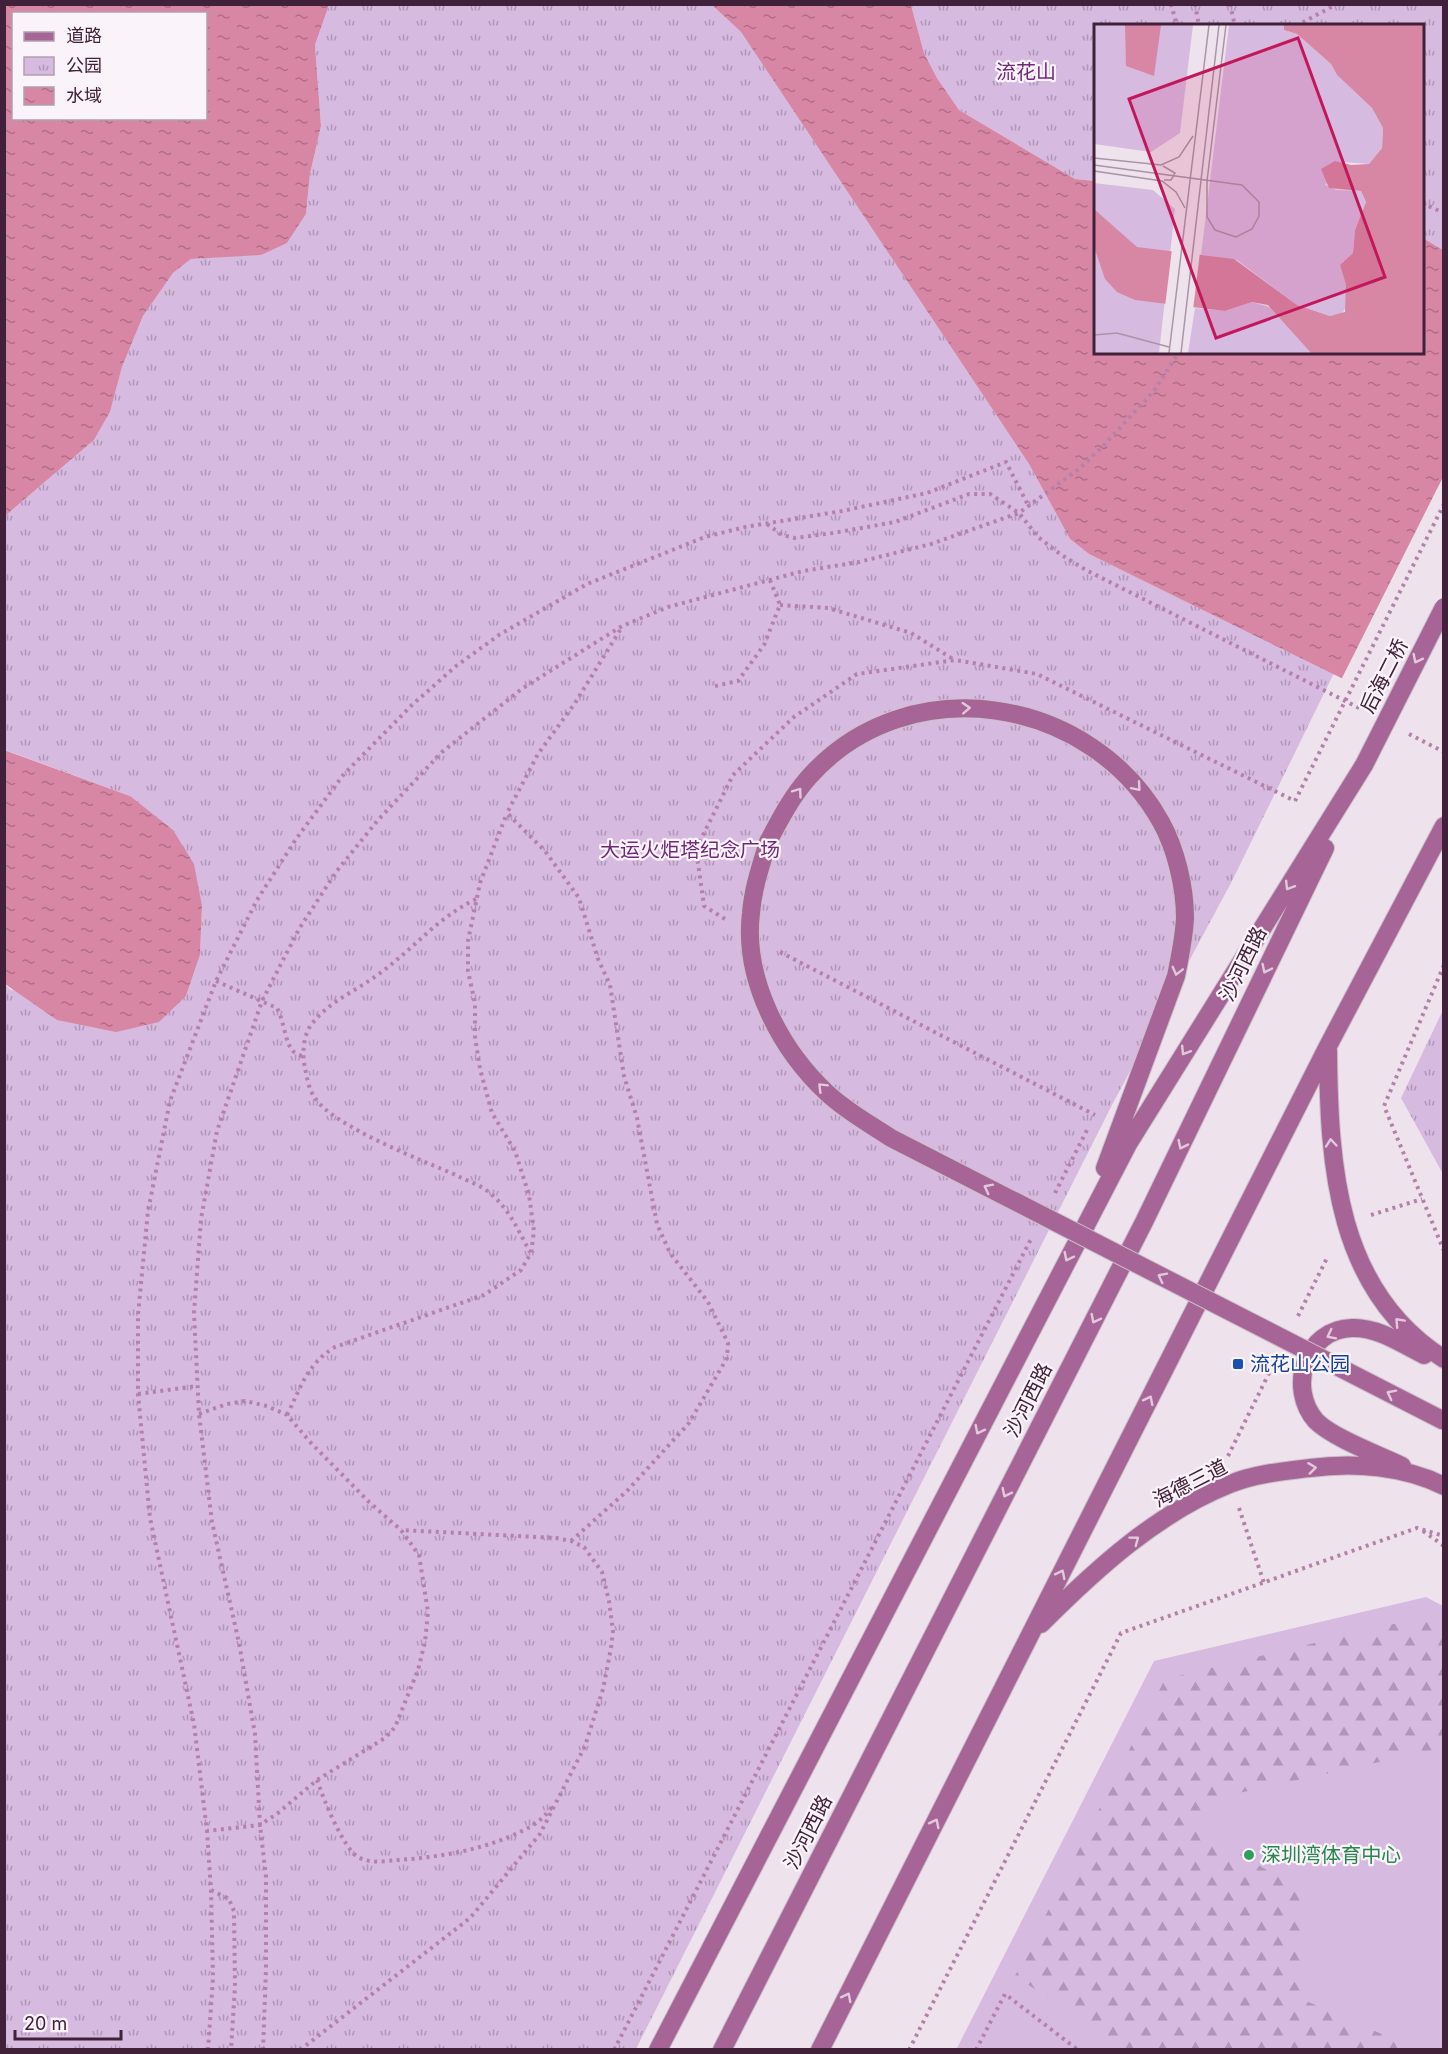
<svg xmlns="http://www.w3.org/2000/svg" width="1448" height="2054" font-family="Inter,'Noto Sans SC',sans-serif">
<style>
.grass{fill:#d7bae0}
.forest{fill:url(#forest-firs)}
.park{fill:url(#park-tufts)}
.water{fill:url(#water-ripples);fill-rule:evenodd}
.pier{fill:#eee3ed}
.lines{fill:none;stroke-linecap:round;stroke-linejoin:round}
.major-casing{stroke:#cac1c8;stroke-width:20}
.path{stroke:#b481aa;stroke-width:4;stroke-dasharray:3 4.5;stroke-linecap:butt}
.major{stroke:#a76497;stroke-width:18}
.major-bridge-casing{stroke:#cac1c8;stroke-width:20;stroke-linecap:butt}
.path-bridge{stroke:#b481aa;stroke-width:4;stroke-dasharray:3 4.5;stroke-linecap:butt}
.major-bridge{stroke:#a76497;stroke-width:18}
.oneway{stroke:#e1c9dc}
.transit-dot{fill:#1a4fb4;stroke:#faf4fa;stroke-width:2}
.leisure-dot{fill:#2e9e5b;stroke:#faf4fa;stroke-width:2}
.labels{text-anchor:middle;stroke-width:4.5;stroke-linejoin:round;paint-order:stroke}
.park-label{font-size:20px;fill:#71287b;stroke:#faf4fa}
.street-label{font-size:20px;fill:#412139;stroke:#faf4fa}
.transit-label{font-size:20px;fill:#164399;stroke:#faf4fa;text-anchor:start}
.leisure-label{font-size:20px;fill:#27864d;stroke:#faf4fa;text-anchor:start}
.inset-road{fill:none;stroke:#a995a5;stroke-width:1.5}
.view{fill:#c2185b;fill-opacity:0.15;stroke:#c2185b;stroke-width:3}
.inset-edge{fill:none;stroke:#412139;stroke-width:3}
</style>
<defs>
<pattern id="forest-firs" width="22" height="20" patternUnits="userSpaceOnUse" patternTransform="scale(1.5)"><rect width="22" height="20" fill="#d7bae0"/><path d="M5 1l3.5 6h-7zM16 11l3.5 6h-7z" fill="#b097b7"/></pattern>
<pattern id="park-tufts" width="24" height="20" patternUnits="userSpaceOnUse" patternTransform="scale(1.5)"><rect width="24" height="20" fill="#d7bae0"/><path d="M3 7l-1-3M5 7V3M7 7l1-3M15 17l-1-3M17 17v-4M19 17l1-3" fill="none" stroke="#b097b7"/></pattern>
<pattern id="water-ripples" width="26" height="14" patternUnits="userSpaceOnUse" patternTransform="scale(1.5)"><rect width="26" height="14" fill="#d787a3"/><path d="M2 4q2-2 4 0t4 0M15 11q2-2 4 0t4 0" fill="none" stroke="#b06e86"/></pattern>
</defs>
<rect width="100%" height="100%" fill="#eee3ed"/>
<path class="grass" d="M 1426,1597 L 1443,1606 L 1443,2049 L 956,2050 L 1154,1661 Z"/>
<path class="forest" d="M 1418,1618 L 1443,1631 L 1443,1748 L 1216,1798 L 1194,1826 L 1303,1892 L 1304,2000 L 1416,2049 L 1126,2049 L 1015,1976 L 1165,1679 Z"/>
<path class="park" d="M 329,5 L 712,5 L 741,32 L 1029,464 L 1070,539 L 1089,554 L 1334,673 L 1232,881 L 1112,1105 L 636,2049 L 5,2049 L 4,984 L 11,990 L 186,996 L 200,955 L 202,906 L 130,796 L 5,750 L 5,516 L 94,440 L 110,412 L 122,367 L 143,316 L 173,273 L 191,259 L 218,257 L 287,243 L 306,214 L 310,174 L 321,126 L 315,45 Z
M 911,5 L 1443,5 L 1443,250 L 1423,238 L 1422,26 L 1096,26 L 1095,181 L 1075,179 L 959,110 L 937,78 L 924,53 Z
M 1443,1010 L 1444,1010 L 1443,1174 L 1401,1098 Z"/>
<path class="water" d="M 5,4 L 329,5 L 315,45 L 321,126 L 310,174 L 306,214 L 287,243 L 261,255 L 191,259 L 173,273 L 143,316 L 122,367 L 110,412 L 94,440 L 5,516 ZM 14,14 L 206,14 L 206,118 L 14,118 Z
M 712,5 L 911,5 L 924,53 L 937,78 L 959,110 L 1075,179 L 1095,181 L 1096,352 L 1422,352 L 1423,238 L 1443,250 L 1443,728 L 1089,554 L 1070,539 L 1029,464 L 741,32 Z
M 4,750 L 130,796 L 173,830 L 194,864 L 202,906 L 200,955 L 186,996 L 159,1022 L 116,1032 L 57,1020 L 5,984 Z"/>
<path class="pier" d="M 1444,475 L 1444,731 L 1341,680 Z"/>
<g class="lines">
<defs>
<path id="major" d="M 768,842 C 780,819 792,796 809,777 C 908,666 1091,696 1161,822 C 1176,849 1185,887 1185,918 C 1184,938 1180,957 1176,976 L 1105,1168
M 1328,1050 C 1329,1165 1336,1291 1444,1359
M 1402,1466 C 1379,1455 1333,1438 1316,1421 C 1287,1388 1305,1329 1352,1328 C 1378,1327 1402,1344 1424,1355
M 1041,1624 C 1096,1569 1157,1513 1230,1484 C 1255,1474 1284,1471 1310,1468 C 1354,1462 1404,1466 1444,1486
M 658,2050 L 1128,1144 L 1364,765
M 722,2050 L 1144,1222 L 1325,848
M 820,2050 L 1328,1046 L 1444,826"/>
</defs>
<use href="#major" class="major-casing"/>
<path class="path" d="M 1171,4 L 1177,26
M 1195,4 L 1199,26
M 1230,4 L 1235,26
M 1296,26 L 1337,4
M 1422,203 L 1444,213
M 767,524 L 782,535 L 795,538 L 833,533 L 895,522 L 969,494 L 990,494 L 1019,513 L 1038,537 L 1060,554 L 1086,570 L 1363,710
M 780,605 L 828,608 L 911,633 L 953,659
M 715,686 L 738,681 L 764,645 L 780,605 L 770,580
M 1409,734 L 1444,752
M 476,899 C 435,919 412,951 376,976 C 354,992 328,1002 311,1025 C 303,1036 302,1055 305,1068 C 307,1078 309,1090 315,1098 C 334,1127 424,1161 458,1176 C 467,1181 478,1184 486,1190 C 508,1206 518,1230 530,1252
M 725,919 L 704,906 L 696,849 L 733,775 L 794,717 L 857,674 L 955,660 L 1037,674 L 1295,801
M 780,952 L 1095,1115
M 1444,965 L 1384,1106 L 1444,1251
M 216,981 L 277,1008 C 284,1020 285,1043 293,1051 C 293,1052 301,1056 302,1056
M 1055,1193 L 1087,1130
M 1371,1215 L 1422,1199
M 1298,1316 L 1328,1256
M 138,1394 L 197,1386
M 199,1414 L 227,1404 L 245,1401 L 267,1406 L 287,1415 L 311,1443 L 369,1502 L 401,1530 L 419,1555 L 428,1612 L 425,1642 L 418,1670 L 395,1727 L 385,1738 L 317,1780 L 278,1813 L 260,1825 L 207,1831
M 287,1415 C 301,1387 307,1364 335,1347 L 484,1295 L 521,1270 L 531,1253 L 534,1231 L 529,1195 L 515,1151 L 492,1113 L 480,1069 L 475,1037 L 475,1003 L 468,971 L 468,941 L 480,883 L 507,813
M 1228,1456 L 1274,1363
M 1239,1508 L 1264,1583
M 1423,1531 L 1444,1546
M 571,1541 L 627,1491 L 689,1423 L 727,1358 L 728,1343 L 708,1302 L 670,1253 L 657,1224 L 637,1118 L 624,1076 L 610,985 L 598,959 L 579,898 L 545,851 L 507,813 L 538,754 L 575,703 L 622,627
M 317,1780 C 323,1798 343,1848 358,1857 C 370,1864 385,1861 398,1860 C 443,1857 488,1849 528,1828 C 538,1823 545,1816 552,1807
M 211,1890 L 229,1899 L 234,1911 L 235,1986 L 231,2050
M 208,2050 L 213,1978 L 211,1890 L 207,1831 L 194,1724 L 150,1518 L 138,1394 L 138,1315 L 148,1211 L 170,1101 L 216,981 L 257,900 L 296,839 L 344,774 L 412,705 L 456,666 L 499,635 L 587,584 L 705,537 L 745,527 L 842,511 L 927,493 L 1006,462 L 1029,507
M 263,2050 L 266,1969 L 266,1877 L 260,1825 L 255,1734 L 239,1643 L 212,1522 L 199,1414 L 194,1313 L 201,1219 L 217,1131 L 262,1001 L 299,929 L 336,872 L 378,820 L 442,752 L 523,688 L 622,626 L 668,607 L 803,571 L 859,562 L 931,544 L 1019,513 L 1080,468 L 1103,446 L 1154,391 L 1179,352
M 300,2050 L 470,1918 L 540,1834 L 585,1746 L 603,1689 L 611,1648 L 613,1631 L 609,1601 L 602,1572 L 584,1547 L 571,1541 L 556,1538 L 401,1530
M 614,2050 L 1031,1239
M 909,2050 L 1121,1633 L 1417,1528 L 1444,1536
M 976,2050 L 1005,1994 L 1078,2050"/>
<use href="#major" class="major"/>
<defs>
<path id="major-bridge" d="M 1364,765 L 1444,607
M 768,842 C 761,865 753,888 751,913 C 743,979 780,1049 827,1093 C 846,1111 870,1124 891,1138 L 1444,1421"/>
</defs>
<use href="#major-bridge" class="major-bridge-casing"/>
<path class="path-bridge" d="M 1295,801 L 1444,504"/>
<use href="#major-bridge" class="major-bridge"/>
</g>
<defs><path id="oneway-chevron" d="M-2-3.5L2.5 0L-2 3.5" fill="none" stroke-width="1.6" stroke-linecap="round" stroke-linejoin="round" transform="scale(1.5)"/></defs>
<g class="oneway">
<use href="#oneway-chevron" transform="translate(1417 659) rotate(117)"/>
<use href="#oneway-chevron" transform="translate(966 708) rotate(-3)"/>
<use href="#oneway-chevron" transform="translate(1137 787) rotate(49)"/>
<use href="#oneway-chevron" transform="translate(798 792) rotate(-54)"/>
<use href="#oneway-chevron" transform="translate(1289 886) rotate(122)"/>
<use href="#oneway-chevron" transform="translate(1266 969) rotate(116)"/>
<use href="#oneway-chevron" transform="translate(1177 971) rotate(104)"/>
<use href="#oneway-chevron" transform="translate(1185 1051) rotate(122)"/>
<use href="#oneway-chevron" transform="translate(822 1087) rotate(-135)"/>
<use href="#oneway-chevron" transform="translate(1331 1143) rotate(-95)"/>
<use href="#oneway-chevron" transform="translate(1182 1145) rotate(116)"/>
<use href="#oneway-chevron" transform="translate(988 1188) rotate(-153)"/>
<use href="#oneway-chevron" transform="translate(1068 1257) rotate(117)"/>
<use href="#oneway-chevron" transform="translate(1162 1277) rotate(-153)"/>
<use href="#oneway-chevron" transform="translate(1095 1319) rotate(117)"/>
<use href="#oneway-chevron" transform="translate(1399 1322) rotate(-133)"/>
<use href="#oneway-chevron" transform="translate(1331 1335) rotate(153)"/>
<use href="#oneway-chevron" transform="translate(1391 1394) rotate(-153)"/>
<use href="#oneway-chevron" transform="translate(1149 1400) rotate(-63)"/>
<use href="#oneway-chevron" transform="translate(979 1430) rotate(117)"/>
<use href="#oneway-chevron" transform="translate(1312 1468) rotate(-7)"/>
<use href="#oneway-chevron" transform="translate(1006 1493) rotate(117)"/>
<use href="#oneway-chevron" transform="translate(1135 1540) rotate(-37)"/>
<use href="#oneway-chevron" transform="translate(1061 1574) rotate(-63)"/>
<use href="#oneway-chevron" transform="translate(935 1823) rotate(-63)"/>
<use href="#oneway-chevron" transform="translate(847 1997) rotate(-63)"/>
</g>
<rect class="transit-dot" x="1232" y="1358" width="12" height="12" rx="3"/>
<circle class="leisure-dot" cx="1249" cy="1855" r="6"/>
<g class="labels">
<g class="park-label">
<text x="1026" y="79">流花山</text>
<text x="690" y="857">大运火炬塔纪念广场</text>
</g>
<g class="street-label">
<text transform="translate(1384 676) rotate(-63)" y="7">后海二桥</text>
<text transform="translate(1243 964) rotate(-64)" y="7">沙河西路</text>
<text transform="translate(1028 1400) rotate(-63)" y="7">沙河西路</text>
<text transform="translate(1190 1483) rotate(-27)" y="7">海德三道</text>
<text transform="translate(808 1832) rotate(-63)" y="7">沙河西路</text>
</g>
<g class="transit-label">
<text x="1250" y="1371">流花山公园</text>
</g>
<g class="leisure-label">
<text x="1261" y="1862">深圳湾体育中心</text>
</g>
</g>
<g transform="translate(1094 24)">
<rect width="330" height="330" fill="#eee3ed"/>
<path d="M 0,1 L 99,1 L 86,109 L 57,128 L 0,120 Z" fill="#d7bae0"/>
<path d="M 45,56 L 89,66 L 84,107 L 57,125 L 22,120 L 42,117 L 73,95 L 74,91 L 59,88 L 54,76 L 38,75 L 34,69 Z" fill="#d7bae0"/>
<path d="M 135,1 L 190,1 L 190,6 L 203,10 L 237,40 L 243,51 L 278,84 L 289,104 L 288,124 L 275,140 L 248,138 L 231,161 L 242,166 L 267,167 L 272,178 L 261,206 L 259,229 L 246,241 L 252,261 L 252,283 L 248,290 L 236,292 L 203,281 L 143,236 L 107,231 ZM 0,159 L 59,166 L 81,185 L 65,329 L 0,329 ZM 158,278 L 178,284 L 217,329 L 94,329 L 101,284 L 132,287 Z" fill="#d7bae0"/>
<path d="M 31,1 L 67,1 L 60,52 L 32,42 ZM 190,1 L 330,1 L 330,329 L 217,329 L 174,281 L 158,278 L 131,287 L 41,276 L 23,268 L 11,255 L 0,223 L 0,185 L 43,223 L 140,235 L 203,281 L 236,292 L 251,288 L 252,261 L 246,241 L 259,229 L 261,206 L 272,178 L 267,167 L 235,164 L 227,145 L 241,137 L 257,141 L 275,140 L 288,124 L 289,104 L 278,84 L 243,51 L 237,40 L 203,10 L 190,6 Z" fill="#d787a3"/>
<path d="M 78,225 L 106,228 L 99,286 L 71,283 Z" fill="#eee3ed"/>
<path class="inset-road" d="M 0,134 L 67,141 L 85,133 L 99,112M 0,141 L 148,161 L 165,178 L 165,192 L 158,205 L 142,213 L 121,206 L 113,193 L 113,156M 69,142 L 81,149 L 77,156 L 70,156M 0,147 L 68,157 L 82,168 L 91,184M 113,157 L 132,1M 0,311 L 23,309 L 75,323M 75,329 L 115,1M 87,329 L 125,1"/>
<path class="view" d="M 204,14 L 291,253 L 122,314 L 35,75 Z"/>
<rect width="330" height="330" class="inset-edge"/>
</g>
<rect width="1448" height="2054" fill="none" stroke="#412139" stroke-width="12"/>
<rect x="12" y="12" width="195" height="108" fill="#faf4fa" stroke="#b0a0ad" stroke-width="1.5"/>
<rect x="24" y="32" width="30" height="9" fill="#a76497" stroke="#b0a0ad" stroke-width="1.5"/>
<text x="66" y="42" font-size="18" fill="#412139">道路</text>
<rect x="24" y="57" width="30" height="18" fill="url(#park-tufts)" stroke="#b0a0ad" stroke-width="1.5"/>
<text x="66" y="72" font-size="18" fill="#412139">公园</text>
<rect x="24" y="87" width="30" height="18" fill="url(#water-ripples)" stroke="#b0a0ad" stroke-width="1.5"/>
<text x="66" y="102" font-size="18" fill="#412139">水域</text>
<path d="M15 2030v9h106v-9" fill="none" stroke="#412139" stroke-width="3"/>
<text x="24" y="2030" font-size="18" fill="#412139" stroke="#faf4fa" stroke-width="4.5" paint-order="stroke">20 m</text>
</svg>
